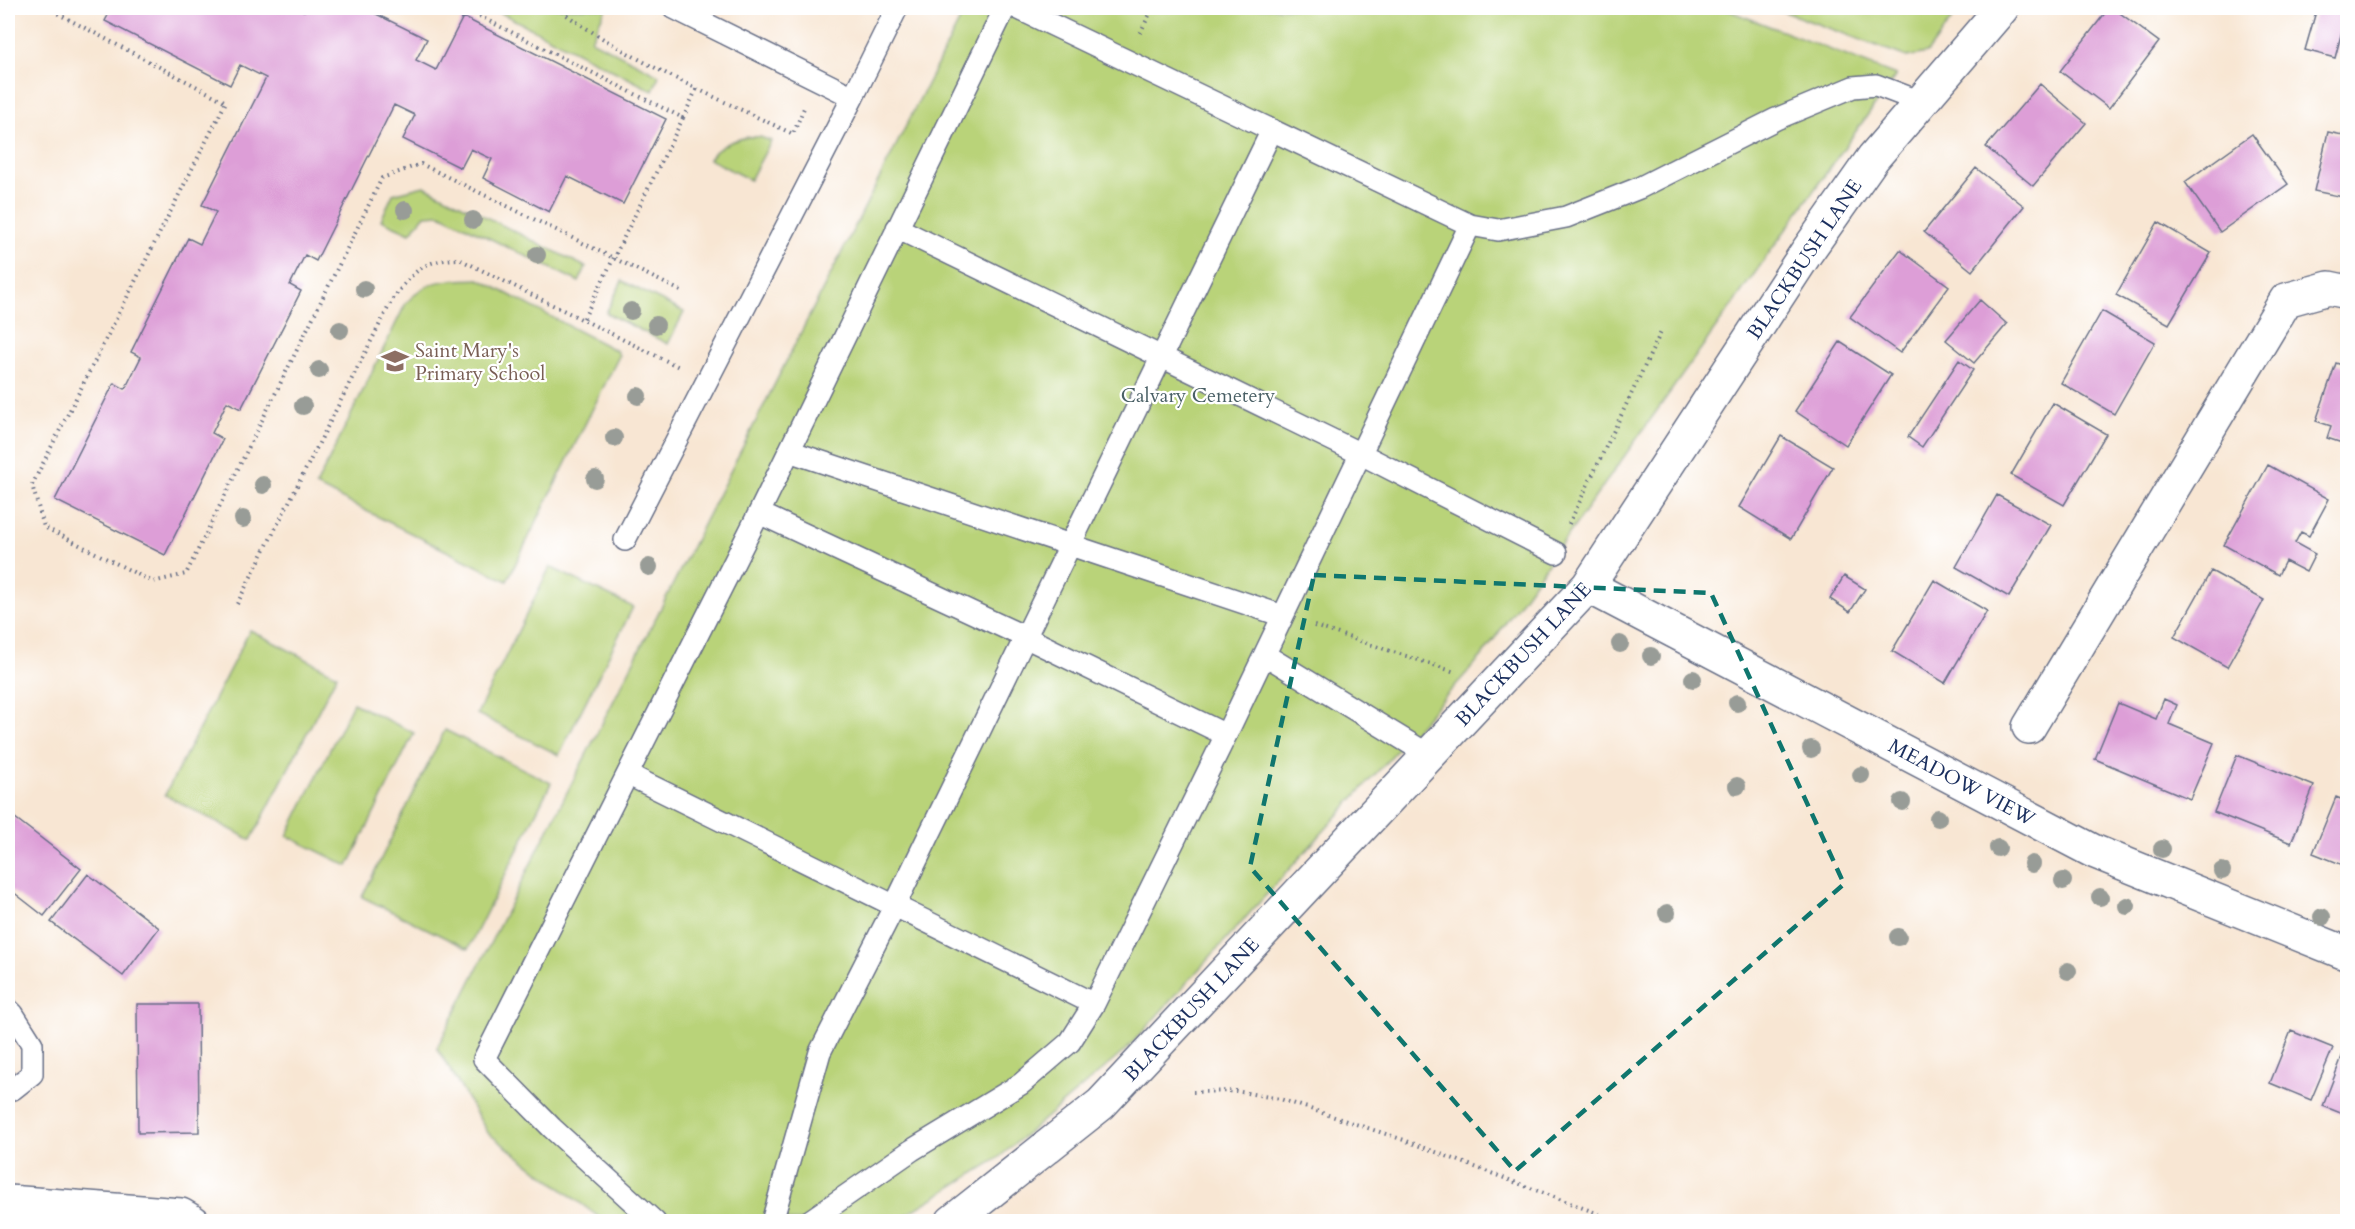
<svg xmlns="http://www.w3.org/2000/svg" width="2355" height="1229" font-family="Cardo,serif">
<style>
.green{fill:#b9d379;stroke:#6a816c;stroke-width:1.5}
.building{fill:#dd9ed7}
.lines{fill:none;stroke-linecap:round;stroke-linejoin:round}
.service-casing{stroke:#686f87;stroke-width:24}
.minor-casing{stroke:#686f87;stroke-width:36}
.path{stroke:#686f87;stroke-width:4;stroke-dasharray:1.5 4.5;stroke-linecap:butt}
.service{stroke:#fff;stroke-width:21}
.minor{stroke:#fff;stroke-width:33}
.tree{fill:#989c97}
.marked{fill:none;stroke:#0f766e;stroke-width:4.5;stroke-dasharray:12 8;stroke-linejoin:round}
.labels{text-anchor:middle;stroke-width:4.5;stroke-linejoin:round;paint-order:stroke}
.street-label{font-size:20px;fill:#1b2f5e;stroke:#fff}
.education-label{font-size:20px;fill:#785e54;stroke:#fff;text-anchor:start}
.park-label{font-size:20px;fill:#4a6066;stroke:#fff}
</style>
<rect width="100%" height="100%" fill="#fff"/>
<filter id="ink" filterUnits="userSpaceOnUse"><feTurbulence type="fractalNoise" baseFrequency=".0167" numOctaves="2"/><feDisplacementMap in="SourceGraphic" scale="12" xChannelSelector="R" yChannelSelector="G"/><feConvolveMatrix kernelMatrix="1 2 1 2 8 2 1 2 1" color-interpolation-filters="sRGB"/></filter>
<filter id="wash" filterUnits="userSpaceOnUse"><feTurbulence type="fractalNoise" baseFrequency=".008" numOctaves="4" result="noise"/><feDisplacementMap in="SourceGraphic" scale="24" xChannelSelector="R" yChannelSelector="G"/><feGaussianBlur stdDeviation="1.35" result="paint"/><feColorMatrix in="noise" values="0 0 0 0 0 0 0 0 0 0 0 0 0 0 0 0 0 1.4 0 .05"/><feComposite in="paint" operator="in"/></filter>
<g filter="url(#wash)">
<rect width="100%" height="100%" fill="#f8e6d3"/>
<path class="green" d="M 496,8 L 606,8 L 591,40 L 659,75 L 653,91 L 495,10 Z
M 966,8 L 1722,8 L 1896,75 L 1482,656 L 1126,1050 L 997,1159 L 896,1221 L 604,1221 L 488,1133 L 437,1048 Z
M 1774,8 L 1960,8 L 1927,53 L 1907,57 Z
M 748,137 L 760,137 L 771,141 L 750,180 L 709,159 C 718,146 732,140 748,137 Z
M 424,186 L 586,267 L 579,282 L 440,214 L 425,215 L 410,233 L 381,220 L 393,194 Z
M 479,279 L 617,351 L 619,356 L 507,581 L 316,486 L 406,303 C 431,277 445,281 479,279 Z
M 622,281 L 684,312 L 668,344 L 606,313 Z
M 550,567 L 633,607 L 559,755 L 477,714 Z
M 250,630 L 337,675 L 251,840 L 165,795 Z
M 353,703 L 414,733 L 348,866 L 287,836 Z
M 445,730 L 551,783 L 468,949 L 362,897 Z"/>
<g id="blocks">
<path class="building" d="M 112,8 L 297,8 L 304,11 L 306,8 L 364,8 L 427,39 L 416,60 L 436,70 L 463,17 L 666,119 L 623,204 L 567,176 L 549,212 L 483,178 L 492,159 L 471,149 L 461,168 L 403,139 L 415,115 L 394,105 L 316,261 L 305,255 L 290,285 L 301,291 L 241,409 L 227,402 L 212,433 L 223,439 L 165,555 L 55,500 L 114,383 L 125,389 L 141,357 L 131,352 L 188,238 L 200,244 L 216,212 L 202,205 L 266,78 L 240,65 L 230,85 L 105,21 Z
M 2109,8 L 2113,8 L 2159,42 L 2109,108 L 2060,71 Z
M 2317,8 L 2348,8 L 2335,58 L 2305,50 Z
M 2040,84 L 2086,123 L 2033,186 L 1986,147 Z
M 2328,132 L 2348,136 L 2348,198 L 2314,191 Z
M 2252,134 L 2288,184 L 2220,232 L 2185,182 Z
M 1976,168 L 2024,206 L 1972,271 L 1924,232 Z
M 2158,222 L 2211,253 L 2169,324 L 2116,295 Z
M 1900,250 L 1949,286 L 1900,353 L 1850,317 Z
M 1980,300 L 2007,324 L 1974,363 L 1946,340 Z
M 2102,311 L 2155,342 L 2114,414 L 2061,383 Z
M 1840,342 L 1891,375 L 1846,445 L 1795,411 Z
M 1959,360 L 1973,370 L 1922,447 L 1908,437 Z
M 2336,363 L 2348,367 L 2348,445 L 2327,438 L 2331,426 L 2316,421 Z
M 2053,403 L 2106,434 L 2064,505 L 2011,475 Z
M 1781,436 L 1833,467 L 1791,539 L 1739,507 Z
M 2268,465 L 2329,499 L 2309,536 L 2301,532 L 2295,543 L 2315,554 L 2306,572 L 2285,561 L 2278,575 L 2224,545 Z
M 1997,495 L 2051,525 L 2009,597 L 1956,567 Z
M 2211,571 L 2264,600 L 2227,667 L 2174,637 Z
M 1844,576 L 1865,589 L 1850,612 L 1830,599 Z
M 1934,580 L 1987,611 L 1945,683 L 1892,651 Z
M 2164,699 L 2177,705 L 2169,724 L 2214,743 L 2190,799 L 2095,759 L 2118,703 L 2156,719 Z
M 2237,755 L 2314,786 L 2291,843 L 2214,812 Z
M 2336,797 L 2348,802 L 2348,867 L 2313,853 Z
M 10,814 L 81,869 L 44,916 L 8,888 L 8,818 Z
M 88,874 L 159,928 L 123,976 L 51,922 Z
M 137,1004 L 198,1004 L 199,1132 L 138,1133 Z
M 2291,1031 L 2333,1048 L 2311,1100 L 2270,1083 Z
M 2345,1049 L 2348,1050 L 2348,1116 L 2323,1106 Z"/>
</g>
</g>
<g filter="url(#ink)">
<use href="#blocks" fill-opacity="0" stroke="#686f87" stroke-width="1.5"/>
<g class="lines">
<defs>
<path id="service" d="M 853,97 L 897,8
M 1470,225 L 1498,230 L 1566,217 L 1639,188 L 1776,119 L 1853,87 L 1876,85 L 1921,102
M 897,228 L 1361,454 L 1556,553
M 789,451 L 1283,616
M 759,513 L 1005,8
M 625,540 L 853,97 L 674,8
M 1265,655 L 1429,755
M 629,775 L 1094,1004
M 8,1009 L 13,1014 L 32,1044 L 32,1074 L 13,1089 L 8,1089
M 655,1222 L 552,1128 L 484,1059 L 759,513 L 1025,637 L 1226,735
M 772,1222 L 820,1052 L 895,905 L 1272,130
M 808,1222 L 912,1150 L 1021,1084 L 1070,1042 L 1094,1004 L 1226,735 L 1470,225 L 1017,8"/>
<path id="minor" d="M 1588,586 L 2093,851 L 2348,954
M 2029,727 L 2286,300 L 2329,288 L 2348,292
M 8,1202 L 181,1215 L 193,1222
M 952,1222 L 1101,1104 L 1588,586 L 1806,253 L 1873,158 L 2002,8"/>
</defs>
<use href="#service" class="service-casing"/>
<use href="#minor" class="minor-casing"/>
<path class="path" d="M 47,8 L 226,102 L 32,485 L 44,527 L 153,582 L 186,574 L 382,178 L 421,164 L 683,292
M 463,8 L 683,118 L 583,320
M 557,8 C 628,60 713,96 793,134 L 804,108
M 374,12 L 377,8
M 1140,33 L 1153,8
M 683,118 L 697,88
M 1569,524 L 1662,330
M 237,604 L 392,300 C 414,271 422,260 459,259 L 679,367
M 1314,626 L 1455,672
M 1193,1092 L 1236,1091 L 1280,1099 L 1404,1140 L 1620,1222"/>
<use href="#service" class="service"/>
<use href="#minor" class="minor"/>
</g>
<g class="tree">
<circle cx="405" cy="210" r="9"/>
<circle cx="473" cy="220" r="9"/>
<circle cx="537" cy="255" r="9"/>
<circle cx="364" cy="289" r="9"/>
<circle cx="631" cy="311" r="9"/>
<circle cx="656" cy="325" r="9"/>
<circle cx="340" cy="330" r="9"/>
<circle cx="319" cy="370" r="9"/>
<circle cx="638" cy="396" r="9"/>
<circle cx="303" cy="406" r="9"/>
<circle cx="614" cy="438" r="9"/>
<circle cx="595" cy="479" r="9"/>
<circle cx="263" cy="485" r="9"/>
<circle cx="243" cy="519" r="9"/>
<circle cx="649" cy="567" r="9"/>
<circle cx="1620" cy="644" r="9"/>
<circle cx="1651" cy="656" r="9"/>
<circle cx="1693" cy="679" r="9"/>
<circle cx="1737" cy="703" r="9"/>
<circle cx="1811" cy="749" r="9"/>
<circle cx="1861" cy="775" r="9"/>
<circle cx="1737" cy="786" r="9"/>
<circle cx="1902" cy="802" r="9"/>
<circle cx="1938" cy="818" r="9"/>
<circle cx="1998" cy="848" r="9"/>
<circle cx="2162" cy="849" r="9"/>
<circle cx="2032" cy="864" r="9"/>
<circle cx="2222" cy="871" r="9"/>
<circle cx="2063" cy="881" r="9"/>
<circle cx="2100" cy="897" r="9"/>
<circle cx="2127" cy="906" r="9"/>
<circle cx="1667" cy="913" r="9"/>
<circle cx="2322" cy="917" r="9"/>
<circle cx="1898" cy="937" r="9"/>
<circle cx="2068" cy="971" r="9"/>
</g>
</g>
<path class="marked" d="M 1314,575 L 1711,593 L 1844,884 L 1515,1171 L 1250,867 Z"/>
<defs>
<symbol id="school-bare" viewBox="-9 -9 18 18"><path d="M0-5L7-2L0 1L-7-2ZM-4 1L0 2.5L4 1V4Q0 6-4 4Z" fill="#8d6e63" stroke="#fff" stroke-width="2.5" paint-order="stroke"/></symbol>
</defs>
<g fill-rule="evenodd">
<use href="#school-bare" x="376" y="342" width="38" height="38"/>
</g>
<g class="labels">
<g class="street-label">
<text transform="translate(1804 259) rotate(-56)" y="7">BLACKBUSH LANE</text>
<text transform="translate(1523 654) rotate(-47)" y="7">BLACKBUSH LANE</text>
<text transform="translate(1962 782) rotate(28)" y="7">MEADOW VIEW</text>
<text transform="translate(1191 1009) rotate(-47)" y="7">BLACKBUSH LANE</text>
</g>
<g class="education-label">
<text x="415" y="357">Saint Mary's<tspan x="415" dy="23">Primary School</tspan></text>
</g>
<g class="park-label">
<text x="1198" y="402">Calvary Cemetery</text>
</g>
</g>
<rect width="2355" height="1229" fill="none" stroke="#fff" stroke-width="30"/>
</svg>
